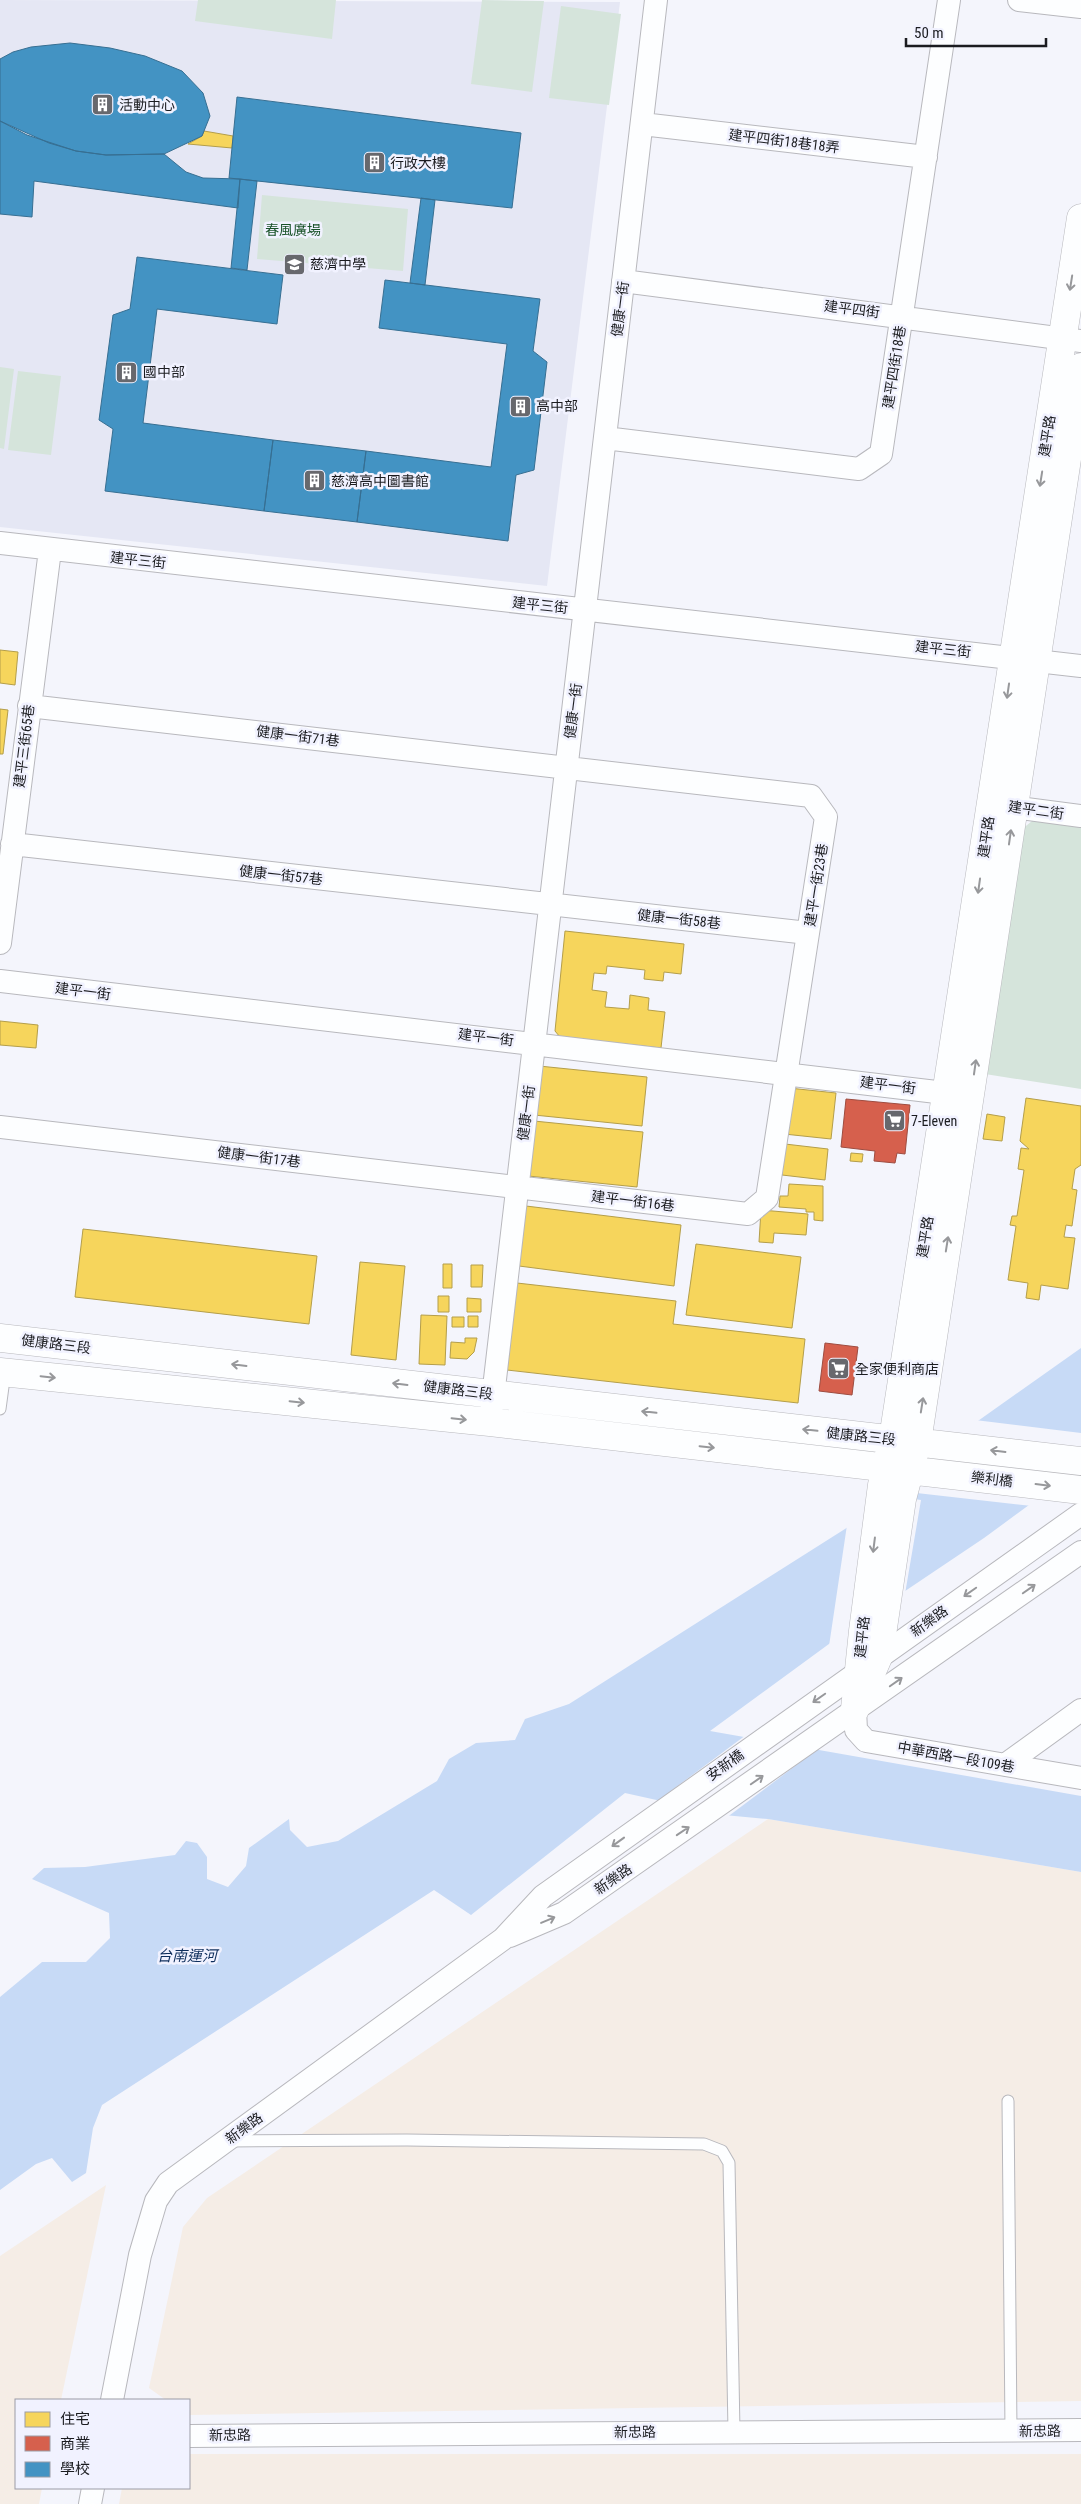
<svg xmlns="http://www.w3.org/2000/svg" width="1081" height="2504" font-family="'Roboto Condensed','Noto Sans TC',sans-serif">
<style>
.commercial{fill:#f5ede6}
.built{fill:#e5e7f4}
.green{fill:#d5e4db}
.water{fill:#c7daf6}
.pier{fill:#f4f5fc}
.homes{fill:#f6d55c;stroke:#b49e4a}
.shops{fill:#d6604d;stroke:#9e4c40}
.schools{fill:#4393c3;stroke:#376f92}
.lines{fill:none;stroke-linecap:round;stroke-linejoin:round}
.service-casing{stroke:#b8b8bd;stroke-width:13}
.minor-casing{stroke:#b8b8bd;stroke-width:24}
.tertiary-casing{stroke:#b8b8bd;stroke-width:29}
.service{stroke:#fdfeff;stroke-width:11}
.minor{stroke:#fdfeff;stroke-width:22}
.tertiary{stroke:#fdfeff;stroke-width:28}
.oneway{stroke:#97989b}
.labels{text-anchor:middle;stroke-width:5;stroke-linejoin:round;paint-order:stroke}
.poi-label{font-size:14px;fill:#1b1c20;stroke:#f1f2ff;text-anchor:start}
.street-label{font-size:14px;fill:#1b1c20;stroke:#f1f2ff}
.park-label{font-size:14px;fill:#185228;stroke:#f1f2ff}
.water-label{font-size:15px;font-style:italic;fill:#0e2e5c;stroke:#f1f2ff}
</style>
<rect width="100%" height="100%" fill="#f4f5fc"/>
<path class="commercial" d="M 768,1819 L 1081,1872 L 1081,2401 L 189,2415 L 189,2400 L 166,2400 L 149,2388 L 183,2227 L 207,2198 Z
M 106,2185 L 61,2400 L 16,2400 L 16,2488 L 42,2488 L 39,2504 L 0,2504 L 0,2256 Z
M 189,2454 L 1081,2454 L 1081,2504 L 119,2504 L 122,2488 L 189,2488 Z"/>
<path class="built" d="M 0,0 L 620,2 L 547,586 L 0,527 Z"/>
<path class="green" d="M 198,0 L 336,0 L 332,39 L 195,21 Z
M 482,0 L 544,1 L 532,92 L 471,84 Z
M 561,6 L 621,14 L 609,105 L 549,98 Z
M 262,195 L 408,209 L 403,271 L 257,259 Z
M 0,367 L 14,369 L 4,449 L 0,448 Z
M 18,371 L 61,376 L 51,455 L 8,450 Z
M 1032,821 L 1081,827 L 1081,1089 L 985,1074 L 1021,830 Z"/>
<path class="water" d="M 1081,1348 L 1081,1467 L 984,1538 L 859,1622 L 710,1731 L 1081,1796 L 1081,1872 L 768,1819 L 724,1815 L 625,1793 L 471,1915 L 434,1890 L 102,2105 L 93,2128 L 86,2173 L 72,2182 L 52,2158 L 36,2164 L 0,2190 L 0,1997 L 42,1962 L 86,1962 L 110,1938 L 109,1913 L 32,1879 L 44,1868 L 85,1867 L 175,1855 L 186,1841 L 197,1843 L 207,1857 L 207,1879 L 228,1887 L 246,1866 L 249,1848 L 289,1819 L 290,1830 L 307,1847 L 338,1841 L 437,1781 L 449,1759 L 476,1743 L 515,1740 L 525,1719 L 569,1704 L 908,1489 L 968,1428 Z"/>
<path class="pier" d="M 975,1420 L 1081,1433 L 1081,1470 L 1032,1506 L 899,1491 Z
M 892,1496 L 921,1500 L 905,1594 L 829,1646 L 847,1525 Z
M 746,1735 L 819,1748 L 726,1818 L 656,1802 Z"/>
<path class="homes" d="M 204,131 L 233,136 L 232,148 L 188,144 L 202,136 Z
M 0,650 L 18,652 L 15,685 L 0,683 Z
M 0,709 L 8,710 L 3,754 L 0,754 Z
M 565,931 L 684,944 L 681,974 L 664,972 L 663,981 L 644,979 L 645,970 L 607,966 L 606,974 L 594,973 L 592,990 L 607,992 L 605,1007 L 629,1009 L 630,995 L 649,998 L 648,1010 L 665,1012 L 661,1048 L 560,1037 L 555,1031 Z
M 0,1021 L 38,1025 L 36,1048 L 0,1045 Z
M 539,1066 L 647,1077 L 642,1126 L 534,1115 Z
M 789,1088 L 836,1093 L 831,1139 L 784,1134 Z
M 1026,1098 L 1081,1106 L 1081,1165 L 1075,1169 L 1072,1189 L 1077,1190 L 1072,1226 L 1066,1225 L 1064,1237 L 1075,1238 L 1068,1289 L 1041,1285 L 1039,1300 L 1026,1298 L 1028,1283 L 1008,1280 L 1016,1226 L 1010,1225 L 1012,1216 L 1017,1216 L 1024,1170 L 1018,1169 L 1021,1148 L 1029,1149 L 1020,1141 Z
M 987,1114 L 1005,1117 L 1002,1141 L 983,1139 Z
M 534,1121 L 643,1132 L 637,1187 L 528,1176 Z
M 785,1144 L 828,1149 L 825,1180 L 782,1175 Z
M 851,1153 L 863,1154 L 862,1162 L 850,1161 Z
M 789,1184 L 823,1186 L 823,1221 L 814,1220 L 814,1212 L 806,1212 L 806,1209 L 779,1207 L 780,1196 L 788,1196 Z
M 526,1206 L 681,1225 L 674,1286 L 519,1266 Z
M 761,1210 L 808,1214 L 806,1235 L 774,1233 L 773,1243 L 759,1242 Z
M 83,1229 L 317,1256 L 309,1324 L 75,1297 Z
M 696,1244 L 801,1257 L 792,1328 L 686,1315 Z
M 360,1262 L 405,1266 L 396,1360 L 351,1355 Z
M 443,1264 L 452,1264 L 452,1288 L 443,1288 Z
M 471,1265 L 483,1265 L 482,1287 L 471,1287 Z
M 517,1283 L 676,1301 L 673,1324 L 805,1339 L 798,1403 L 507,1370 Z
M 438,1296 L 449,1296 L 449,1312 L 438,1312 Z
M 467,1298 L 481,1299 L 481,1312 L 467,1312 Z
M 421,1315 L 447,1316 L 445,1365 L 419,1364 Z
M 468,1316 L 478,1316 L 478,1327 L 468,1327 Z
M 452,1317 L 464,1317 L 464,1327 L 452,1327 Z
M 465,1338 L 477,1338 L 474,1352 L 467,1359 L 450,1358 L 451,1342 L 465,1343 Z"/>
<path class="shops" d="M 846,1099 L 910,1105 L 905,1154 L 897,1153 L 895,1163 L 874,1161 L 875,1151 L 841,1147 Z
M 825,1343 L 858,1347 L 852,1395 L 819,1391 Z"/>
<path class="schools" d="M 70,43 L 110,48 L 145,56 L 182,71 L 203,93 L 210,116 L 202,136 L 164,154 L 106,155 L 76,151 L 49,143 L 0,121 L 0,59 L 13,52 L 31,47 Z
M 237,97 L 521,133 L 512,208 L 229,178 Z
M 0,121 L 27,135 L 76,151 L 106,155 L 164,154 L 186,172 L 203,178 L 240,179 L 238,208 L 34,181 L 32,217 L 0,214 Z
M 240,179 L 257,181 L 247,270 L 231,268 Z
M 421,198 L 435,200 L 425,285 L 410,283 Z
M 137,257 L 283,275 L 277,324 L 157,309 L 143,423 L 273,440 L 264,511 L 105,491 L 113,429 L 99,420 L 113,315 L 130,309 Z
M 385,280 L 540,299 L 533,351 L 547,362 L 534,470 L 516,475 L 508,541 L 357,522 L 366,451 L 491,467 L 507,344 L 379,328 Z
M 273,440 L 366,451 L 357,522 L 264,511 Z"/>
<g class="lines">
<defs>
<path id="service" d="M 0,1409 L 5,1372
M 1008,2101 L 1011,2431
M 229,2141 L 407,2140 L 704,2144 L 722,2151 L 729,2163 L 734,2431"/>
<path id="minor" d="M 1019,0 L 1081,7
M 642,124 L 926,157
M 623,281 L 1081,341
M 605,438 L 859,469 L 881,454 L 949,0
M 0,543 L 1081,666
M 997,805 L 1081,816
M 12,844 L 808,933
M 0,943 L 50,550
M 0,981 L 962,1095
M 0,1127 L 748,1214 L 767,1198 L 826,817 L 811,796 L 29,706
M 490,1422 L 656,0
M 855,1709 L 856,1730 L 866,1741 L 1081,1778
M 1005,1765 L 1081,1710
M 510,1936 L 564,1913 L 1081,1552
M 112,2400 L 140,2255 L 156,2201 L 168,2183 L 503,1939 L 543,1896 L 1081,1514
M 189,2436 L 1081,2430
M 90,2504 L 93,2488"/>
<path id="tertiary" d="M 0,1338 L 1081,1461
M 0,1372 L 490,1422 L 1081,1490
M 866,1685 L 879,1655 L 902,1499 L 917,1442 L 1081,367
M 855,1709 L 863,1631 L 882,1485 L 893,1439 L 1081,218"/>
</defs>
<use href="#service" class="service-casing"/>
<use href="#minor" class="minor-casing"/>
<use href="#tertiary" class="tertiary-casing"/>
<use href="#service" class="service"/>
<use href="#minor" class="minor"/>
<use href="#tertiary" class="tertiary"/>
</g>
<defs><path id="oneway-shaft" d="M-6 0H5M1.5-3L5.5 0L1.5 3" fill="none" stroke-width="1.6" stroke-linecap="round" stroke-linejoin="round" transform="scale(1.25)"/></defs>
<g class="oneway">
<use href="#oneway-shaft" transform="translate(1071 283) rotate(99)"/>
<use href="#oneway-shaft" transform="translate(1041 479) rotate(99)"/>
<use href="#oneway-shaft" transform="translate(1008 691) rotate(98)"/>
<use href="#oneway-shaft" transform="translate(1010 837) rotate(-82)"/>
<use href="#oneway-shaft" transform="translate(979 886) rotate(98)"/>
<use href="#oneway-shaft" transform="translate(975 1067) rotate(-82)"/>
<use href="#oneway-shaft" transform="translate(947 1244) rotate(-81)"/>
<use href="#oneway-shaft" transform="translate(239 1365) rotate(-173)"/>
<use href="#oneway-shaft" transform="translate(48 1377) rotate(6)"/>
<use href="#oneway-shaft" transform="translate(400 1384) rotate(-173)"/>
<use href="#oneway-shaft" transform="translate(297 1402) rotate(6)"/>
<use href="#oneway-shaft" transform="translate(922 1405) rotate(-81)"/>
<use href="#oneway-shaft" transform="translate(649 1412) rotate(-174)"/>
<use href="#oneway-shaft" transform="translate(459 1419) rotate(6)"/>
<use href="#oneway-shaft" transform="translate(810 1430) rotate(-174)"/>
<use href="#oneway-shaft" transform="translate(707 1447) rotate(6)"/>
<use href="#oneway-shaft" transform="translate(998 1451) rotate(-173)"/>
<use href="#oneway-shaft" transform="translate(1043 1485) rotate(7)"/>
<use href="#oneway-shaft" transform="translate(874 1545) rotate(97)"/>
<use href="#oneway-shaft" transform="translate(1029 1589) rotate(-35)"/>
<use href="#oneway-shaft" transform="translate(970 1592) rotate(145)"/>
<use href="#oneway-shaft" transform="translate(896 1682) rotate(-35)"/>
<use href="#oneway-shaft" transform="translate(819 1698) rotate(145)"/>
<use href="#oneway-shaft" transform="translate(757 1780) rotate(-35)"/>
<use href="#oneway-shaft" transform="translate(683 1831) rotate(-34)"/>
<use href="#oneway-shaft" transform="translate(618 1842) rotate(144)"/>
<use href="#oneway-shaft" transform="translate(548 1920) rotate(-23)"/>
</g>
<defs>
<symbol id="building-square" viewBox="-11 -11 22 22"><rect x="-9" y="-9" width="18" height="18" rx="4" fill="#67686d" stroke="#f1f2ff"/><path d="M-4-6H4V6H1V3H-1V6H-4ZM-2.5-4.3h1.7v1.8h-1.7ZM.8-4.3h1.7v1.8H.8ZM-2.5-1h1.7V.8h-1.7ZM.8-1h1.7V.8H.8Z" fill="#fff"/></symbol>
<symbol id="school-square" viewBox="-11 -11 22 22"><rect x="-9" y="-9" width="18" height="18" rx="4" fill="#67686d" stroke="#f1f2ff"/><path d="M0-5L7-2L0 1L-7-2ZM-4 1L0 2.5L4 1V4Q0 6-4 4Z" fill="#fff"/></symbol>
<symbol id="supermarket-square" viewBox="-11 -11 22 22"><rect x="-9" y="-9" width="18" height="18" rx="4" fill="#67686d" stroke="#f1f2ff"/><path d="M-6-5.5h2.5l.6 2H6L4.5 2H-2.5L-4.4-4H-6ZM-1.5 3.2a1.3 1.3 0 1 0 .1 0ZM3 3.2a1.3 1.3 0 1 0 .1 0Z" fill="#fff"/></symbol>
</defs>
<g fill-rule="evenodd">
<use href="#building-square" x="90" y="92" width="25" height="25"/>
<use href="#building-square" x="362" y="150" width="25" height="25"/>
<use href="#school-square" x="282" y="252" width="25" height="25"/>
<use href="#building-square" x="114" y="360" width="25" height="25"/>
<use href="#building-square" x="508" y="394" width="25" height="25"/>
<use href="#building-square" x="302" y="468" width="25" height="25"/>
<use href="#supermarket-square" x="882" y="1108" width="25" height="25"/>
<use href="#supermarket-square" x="826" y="1356" width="25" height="25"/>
</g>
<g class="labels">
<g class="poi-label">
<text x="119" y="110">活動中心</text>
<text x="390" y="168">行政大樓</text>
<text x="310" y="269">慈濟中學</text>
<text x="143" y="377">國中部</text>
<text x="536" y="411">高中部</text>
<text x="331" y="486">慈濟高中圖書館</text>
<text x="911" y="1126">7-Eleven</text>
<text x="855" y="1374">全家便利商店</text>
</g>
<g class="street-label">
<text transform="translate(784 141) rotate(7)" y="5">建平四街18巷18弄</text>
<text transform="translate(620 309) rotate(-83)" y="5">健康一街</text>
<text transform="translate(852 309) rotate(7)" y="5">建平四街</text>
<text transform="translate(894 367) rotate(-81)" y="5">建平四街18巷</text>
<text transform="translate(1047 436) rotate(-81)" y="5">建平路</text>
<text transform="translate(138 560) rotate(6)" y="5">建平三街</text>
<text transform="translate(540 605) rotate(6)" y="5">建平三街</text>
<text transform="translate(943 649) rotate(6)" y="5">建平三街</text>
<text transform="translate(573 711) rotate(-83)" y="5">健康一街</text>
<text transform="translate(298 736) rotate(7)" y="5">健康一街71巷</text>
<text transform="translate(24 746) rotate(-83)" y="5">建平三街65巷</text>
<text transform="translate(1036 810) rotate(8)" y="5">建平二街</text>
<text transform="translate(986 837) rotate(-82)" y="5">建平路</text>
<text transform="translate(281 875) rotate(6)" y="5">健康一街57巷</text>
<text transform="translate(816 885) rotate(-81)" y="5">建平一街23巷</text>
<text transform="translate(679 919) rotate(6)" y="5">健康一街58巷</text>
<text transform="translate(83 991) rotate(7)" y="5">建平一街</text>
<text transform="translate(486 1037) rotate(7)" y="5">建平一街</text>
<text transform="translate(888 1085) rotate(7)" y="5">建平一街</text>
<text transform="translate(526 1113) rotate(-83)" y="5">健康一街</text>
<text transform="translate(259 1157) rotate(7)" y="5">健康一街17巷</text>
<text transform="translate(633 1201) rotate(7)" y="5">建平一街16巷</text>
<text transform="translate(925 1237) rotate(-81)" y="5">建平路</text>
<text transform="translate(56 1344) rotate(7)" y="5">健康路三段</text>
<text transform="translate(458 1390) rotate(7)" y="5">健康路三段</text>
<text transform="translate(861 1436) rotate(6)" y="5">健康路三段</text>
<text transform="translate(992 1479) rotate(7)" y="5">樂利橋</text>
<text transform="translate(929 1621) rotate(-35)" y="5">新樂路</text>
<text transform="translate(862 1637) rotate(-84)" y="5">建平路</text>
<text transform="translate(956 1757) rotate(10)" y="5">中華西路一段109巷</text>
<text transform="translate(725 1765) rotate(-35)" y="5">安新橋</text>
<text transform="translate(613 1879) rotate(-34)" y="5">新樂路</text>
<text transform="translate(244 2128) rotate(-36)" y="5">新樂路</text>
<text transform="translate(1040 2431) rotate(-1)" y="5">新忠路</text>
<text transform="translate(635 2432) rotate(-1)" y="5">新忠路</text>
<text transform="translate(230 2435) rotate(-1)" y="5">新忠路</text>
</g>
<g class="park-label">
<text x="293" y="235">春風廣場</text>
</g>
<g class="water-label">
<text x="187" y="1961">台南運河</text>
</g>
</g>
<rect x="15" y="2399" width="175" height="90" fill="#f1f2ff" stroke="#9b9ca6"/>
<rect x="25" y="2412" width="25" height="15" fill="#f6d55c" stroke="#9b9ca6"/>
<text x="60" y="2424" font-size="15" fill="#1b1c20">住宅</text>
<rect x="25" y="2436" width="25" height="15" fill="#d6604d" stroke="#9b9ca6"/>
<text x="60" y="2449" font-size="15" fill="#1b1c20">商業</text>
<rect x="25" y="2462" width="25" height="15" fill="#4393c3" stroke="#9b9ca6"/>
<text x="60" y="2474" font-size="15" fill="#1b1c20">學校</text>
<path d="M906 38v8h140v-8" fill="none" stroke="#1b1c20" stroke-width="2.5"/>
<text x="914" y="38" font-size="15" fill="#1b1c20" stroke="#f1f2ff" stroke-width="4" paint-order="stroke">50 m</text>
</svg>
